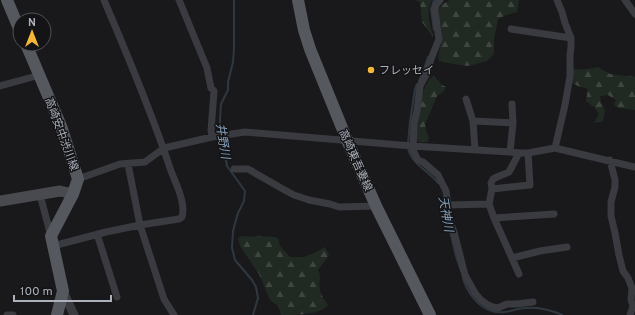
<svg xmlns="http://www.w3.org/2000/svg" width="635" height="315" font-family="Overpass,'Noto Sans JP',sans-serif">
<style>
.forest{fill:url(#forest-firs)}
.lines{fill:none;stroke-linecap:round;stroke-linejoin:round}
.stream{stroke:#2f3840;stroke-width:2}
.minor{stroke:#3a3b40;stroke-width:7}
.tertiary{stroke:#3a3b40;stroke-width:9}
.secondary{stroke:#484a50;stroke-width:11}
.primary{stroke:#56585f;stroke-width:12}
.poi-dot{fill:#f4b739;stroke:#141416;stroke-width:1.5}
.labels{text-anchor:middle;stroke-width:3;stroke-linejoin:round;paint-order:stroke}
.poi-label{font-size:11px;fill:#abb0bb;stroke:#141416;text-anchor:start}
.street-label{font-size:11px;fill:#abb0bb;stroke:#141416}
.water-label{font-size:12px;font-style:italic;fill:#839db6;stroke:#141416}
</style>
<defs>
<pattern id="forest-firs" width="22" height="20" patternUnits="userSpaceOnUse"><rect width="22" height="20" fill="#212a22"/><path d="M5 1l3.5 6h-7zM16 11l3.5 6h-7z" fill="#3f4640"/></pattern>
</defs>
<rect width="100%" height="100%" fill="#19191b"/>
<path class="forest" d="M 415,0 L 432,0 C 425,11 431,25 433,37 L 422,22 L 420,2 Z
M 450,0 L 519,0 L 517,12 L 506,15 L 498,19 L 494,39 L 494,54 L 487,61 L 468,66 L 454,64 L 439,61 C 437,52 443,43 442,33 C 442,25 436,15 440,8 C 442,4 447,2 450,0 Z
M 598,67 L 610,74 L 635,77 L 635,110 L 618,108 L 614,105 L 616,100 L 608,95 L 600,96 L 601,102 L 605,111 L 603,121 L 594,123 L 599,114 L 594,107 L 586,101 L 588,89 L 578,86 L 568,81 L 570,68 C 580,71 588,69 598,67 Z
M 434,76 L 442,85 L 446,87 L 443,92 L 437,96 L 425,124 L 426,131 L 429,138 L 428,140 L 428,142 L 418,142 L 416,140 L 416,123 L 421,95 L 429,80 Z
M 241,236 C 254,238 266,235 278,238 L 280,246 L 290,257 L 304,257 L 314,253 L 325,247 L 329,255 L 318,270 C 322,278 318,281 320,290 C 321,295 325,301 328,305 C 321,315 294,315 282,315 L 277,305 L 270,300 L 259,274 L 240,246 L 238,238 Z"/>
<g class="lines">
<path class="stream" d="M 234,0 L 234,48 L 233,62 L 228,82 L 228,90 L 221,104 L 220,119 L 220,127 L 227,166 L 245,191 L 244,201 L 238,213 L 233,231 L 232,248 L 235,260 L 252,280 L 256,287 L 258,298 L 253,315
M 434,30 L 431,9 L 434,0
M 419,81 L 423,72 L 428,57
M 408,143 L 410,122 L 415,89 L 417,84
M 408,148 C 412,165 428,170 438,183
M 444,196 C 443,207 443,217 448,227
M 450,231 L 456,256 L 461,271
M 463,279 C 469,297 484,315 505,312 C 512,311 519,308 526,308 C 537,307 552,310 562,315"/>
<path class="minor" d="M 179,0 L 207,68 L 211,88 L 214,91 L 211,131 L 212,137
M 440,0 L 436,5 L 435,11 L 439,39 L 431,59 L 427,73 L 420,86 L 417,111 L 414,123 L 413,150 L 418,160 L 423,162 L 438,175 L 446,191 L 448,205 L 447,212 L 450,222 L 454,232 L 465,275 L 475,293 L 481,300 L 488,305 L 493,307 L 498,308 L 507,304 L 517,304 L 533,302
M 625,0 L 635,14
M 511,29 L 571,38
M 0,86 L 40,75
M 466,99 L 473,121 L 475,150
M 473,121 L 513,123
M 555,148 L 565,105 L 570,76 L 570,55 L 571,47 L 571,38 L 565,23 L 562,12 L 557,0
M 510,152 L 513,123 L 512,104
M 519,153 L 509,172 L 497,177 L 493,179 L 491,183 L 492,189 L 489,204 L 494,218 L 519,274
M 610,160 L 615,180 L 615,187 L 611,202 L 611,216 L 615,233 L 619,255 L 623,271 L 628,278 L 632,288 L 631,300 L 633,306 L 630,315
M 128,164 L 140,225 L 164,299 L 174,315
M 234,169 L 248,169 L 281,188 L 294,195 L 309,200 L 330,204 L 339,207 L 376,206
M 78,179 L 120,164 L 145,162 L 164,148 L 212,137 L 245,132 L 412,146 L 510,152 L 519,153 L 528,153 L 555,148 L 559,149 L 635,167
M 492,189 L 530,185 L 528,153
M 40,195 L 51,236
M 448,205 L 489,204
M 494,218 L 554,214
M 97,234 L 117,297
M 53,246 L 106,232 L 140,225 L 179,219 L 182,217 C 186,203 176,184 171,171 C 152,113 128,56 104,0
M 512,258 L 540,251 L 567,247
M 7,315 L 13,315"/>
<path class="tertiary" d="M 63,291 L 74,315"/>
<path class="secondary" d="M 0,201 L 60,191 L 73,194"/>
<path class="primary" d="M 7,0 L 20,31
M 298,0 L 304,30 L 310,49 L 347,140 L 376,206 L 430,315
M 26,44 L 61,126 L 78,179 L 73,194 L 51,236 L 63,291 L 57,315"/>
</g>
<circle class="poi-dot" cx="371" cy="70" r="4"/>
<g class="labels">
<g class="poi-label">
<text x="379" y="74">フレッセイ</text>
</g>
<g class="street-label">
<text transform="translate(62 134) rotate(70)" y="4">高崎安中渋川線</text>
<text transform="translate(356 160) rotate(66)" y="4">高崎東吾妻線</text>
</g>
<g class="water-label">
<text transform="translate(223 141) rotate(81)" y="4">井野川</text>
<text transform="translate(446 214) rotate(80)" y="4">天神川</text>
</g>
</g>
<g transform="translate(32 32)"><circle r="19" fill="#141416" stroke="#505258"/>
<path d="M0-3L7 15L0 10L-7 15Z" fill="#f4b739"/>
<text y="-6" font-size="11" font-weight="bold" text-anchor="middle" fill="#abb0bb">N</text>
</g>
<path d="M14 295v6h97v-6" fill="none" stroke="#abb0bb" stroke-width="2"/>
<text x="20" y="295" font-size="12" fill="#abb0bb" stroke="#141416" stroke-width="3" paint-order="stroke">100 m</text>
</svg>
